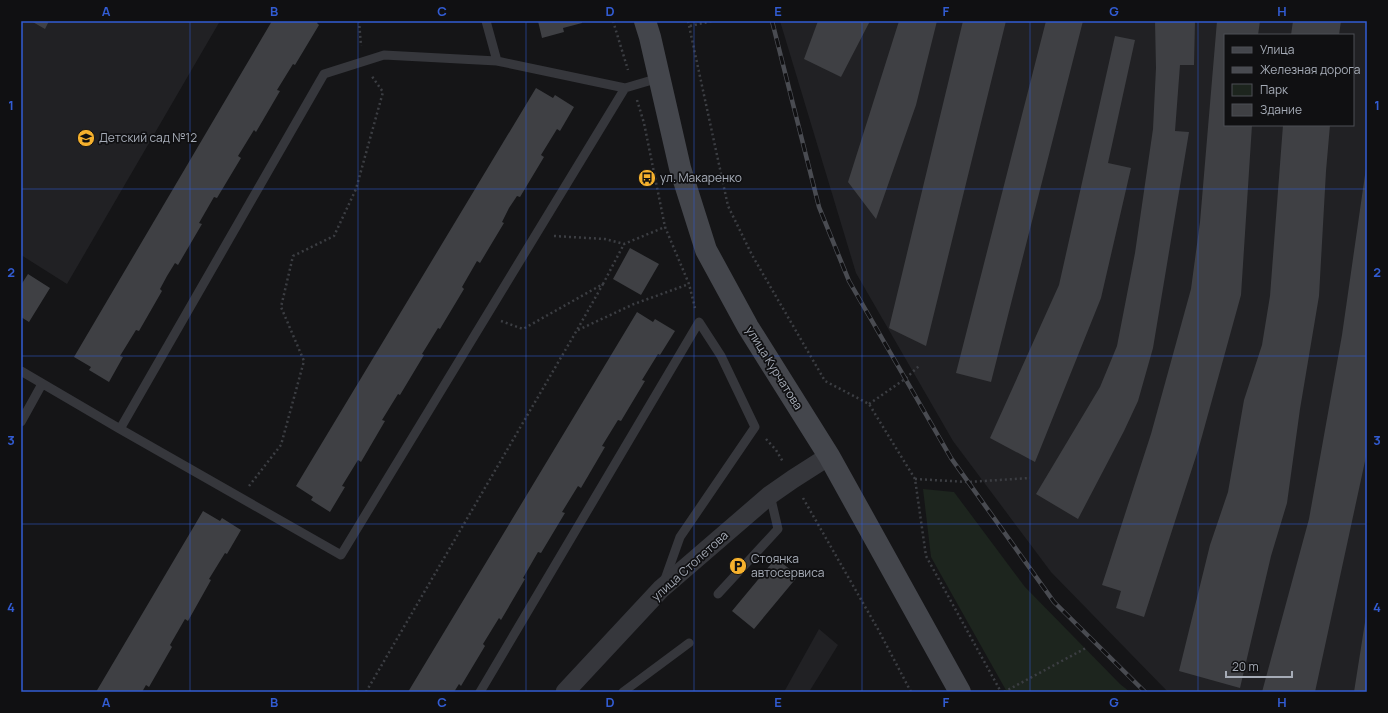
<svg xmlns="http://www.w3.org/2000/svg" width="1388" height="713" font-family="Manrope,sans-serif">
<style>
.built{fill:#212124;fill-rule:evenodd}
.green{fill:#1d251e}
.building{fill:#3f4044}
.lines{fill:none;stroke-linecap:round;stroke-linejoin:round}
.path{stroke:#3c3e43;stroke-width:2.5;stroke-dasharray:2 3;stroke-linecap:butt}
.service{stroke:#36373c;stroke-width:9}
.minor{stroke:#36373c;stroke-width:19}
.secondary{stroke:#44464c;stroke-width:22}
.rail-casing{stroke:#494b51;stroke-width:4.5}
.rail{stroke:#101012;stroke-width:3;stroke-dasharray:9;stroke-linecap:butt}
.grid{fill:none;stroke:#325cd3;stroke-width:1;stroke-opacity:0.55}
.labels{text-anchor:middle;stroke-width:3.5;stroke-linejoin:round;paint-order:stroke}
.poi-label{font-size:12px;fill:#a6acb7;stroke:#101012;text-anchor:start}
.street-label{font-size:12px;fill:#a6acb7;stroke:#101012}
.neatline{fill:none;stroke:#325cd3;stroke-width:1.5}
.grid-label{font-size:13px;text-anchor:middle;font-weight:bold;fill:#325cd3}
</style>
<rect width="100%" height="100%" fill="#151517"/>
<path class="built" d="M 21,21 L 220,21 L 67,284 L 21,255 Z
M 780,21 L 1367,21 L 1367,692 L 1168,692 L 1051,572 L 953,441 L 856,273 ZM 1225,35 L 1353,35 L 1353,125 L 1225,125 Z
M 819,629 L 838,645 L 809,692 L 784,692 Z"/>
<path class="green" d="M 923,489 L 954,492 L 1025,587 L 1120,684 L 1130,692 L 1007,692 L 931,557 Z"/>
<path class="building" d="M 31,21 L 49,21 L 45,29 Z
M 272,21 L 318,21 L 317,23 L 319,25 L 295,65 L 293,64 L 277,90 L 280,91 L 256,132 L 254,130 L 238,156 L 241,158 L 217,198 L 214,197 L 199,223 L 202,224 L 178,265 L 175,263 L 167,276 L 160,289 L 162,291 L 139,331 L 136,330 L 120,356 L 123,357 L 109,382 L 89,370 L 91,367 L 74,357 Z
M 538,21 L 582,21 L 582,23 L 563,28 L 564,32 L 542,38 Z
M 818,21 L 870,21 L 841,77 L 804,59 Z
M 899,21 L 937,21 L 916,105 L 876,219 L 848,182 Z
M 963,21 L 1006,21 L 926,346 L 889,328 Z
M 1046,21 L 1083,21 L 991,382 L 956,373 Z
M 1155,21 L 1195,21 L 1194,65 L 1180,65 L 1175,131 L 1189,132 L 1153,348 L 1138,401 L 1124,431 L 1078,519 L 1036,494 L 1100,387 L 1117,346 L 1135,253 L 1153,129 L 1156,68 Z
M 1217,21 L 1260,21 L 1258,35 L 1225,35 L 1225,125 L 1252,125 L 1241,295 L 1199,447 L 1144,617 L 1116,608 L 1121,591 L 1102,585 L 1151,434 L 1191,289 L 1200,222 Z
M 1293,21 L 1341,21 L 1339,35 L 1291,35 Z
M 1115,36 L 1135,40 L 1108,163 L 1131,168 L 1101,298 L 1035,462 L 990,438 L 1059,285 Z
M 536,88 L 553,98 L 555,95 L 574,107 L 560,131 L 557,129 L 541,155 L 544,157 L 520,197 L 517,196 L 509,208 L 502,222 L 504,223 L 480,263 L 477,261 L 462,287 L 464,289 L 440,329 L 438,328 L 422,354 L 424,355 L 400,395 L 398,394 L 382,420 L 385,421 L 361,462 L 358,460 L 342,486 L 345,487 L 330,512 L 311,500 L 313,497 L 296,486 Z
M 1283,125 L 1330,125 L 1326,171 L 1319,296 L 1300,409 L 1287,503 L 1271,556 L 1240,688 L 1179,671 L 1210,545 L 1228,492 L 1244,400 L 1262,345 L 1270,296 Z
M 1366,168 L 1367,452 L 1315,692 L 1262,692 L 1309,519 L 1342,335 Z
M 630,248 L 659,264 L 641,295 L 613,279 Z
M 28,274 L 50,288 L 29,322 L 21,317 L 21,285 Z
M 637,312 L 653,322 L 655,319 L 675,331 L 660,355 L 658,354 L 642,380 L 645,381 L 621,421 L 618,420 L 602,446 L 605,447 L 581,488 L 578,486 L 562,512 L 565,513 L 541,553 L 538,552 L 523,578 L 525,579 L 501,620 L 499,618 L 483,644 L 485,646 L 461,686 L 459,684 L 454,692 L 408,692 Z
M 203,511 L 220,521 L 222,518 L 241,530 L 227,554 L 225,553 L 209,579 L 211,580 L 188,621 L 185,619 L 170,645 L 172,647 L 149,687 L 146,685 L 142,692 L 96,692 Z
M 776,558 L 798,576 L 754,629 L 732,611 Z
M 1366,616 L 1367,692 L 1354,692 Z"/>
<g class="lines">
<path class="path" d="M 359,21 L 361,46
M 613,21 L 628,70
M 688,21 L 728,206 L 752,255 L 825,381 L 869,404 L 915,479 L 926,556 L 1001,692
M 690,26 L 712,21
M 637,100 L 644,123 L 665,227 L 689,284 L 695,308
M 554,236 L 605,239 L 624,244 L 665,227
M 501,321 L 523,329 L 603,284 L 624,244
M 578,330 L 634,304 L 689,284
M 869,404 L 905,379 L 919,366
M 766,439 L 776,450 L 783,462
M 915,479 L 968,482 L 1030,478
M 249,486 L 281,445 L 304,361 L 281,307 L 293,256 L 334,236 L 356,189 L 383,92 L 371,75
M 803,498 L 879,631 L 911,692
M 366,692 L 577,330 L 603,284
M 1004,692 L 1086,648"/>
<path class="service" d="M 486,21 L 497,61
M 21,371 L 120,429 L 341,555 L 625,88
M 21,422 L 42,384
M 120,429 L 324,74 L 384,55 L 497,61 L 625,88 L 659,78
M 718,594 L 778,529 L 770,495
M 480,692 L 699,322 L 721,356 L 755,427 L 680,537 L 664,582
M 623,692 L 689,643"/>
<path class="minor" d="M 565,692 L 661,589 L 770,495 L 793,479 L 829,456"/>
<path class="secondary" d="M 645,21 L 650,37 L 680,168 L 706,250 L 748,327 L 829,456 L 960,692"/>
<defs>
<path id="rail" d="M 772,21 L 819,207 L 849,281 L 951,458 L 1054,602 L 1145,692"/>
</defs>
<use href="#rail" class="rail-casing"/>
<use href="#rail" class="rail"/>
</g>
<path class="grid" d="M 190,21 L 190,692M 358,21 L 358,692M 526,21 L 526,692M 694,21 L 694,692M 862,21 L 862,692M 1030,21 L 1030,692M 1198,21 L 1198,692M 21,189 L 1367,189M 21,356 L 1367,356M 21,524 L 1367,524"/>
<defs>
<symbol id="school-disc" viewBox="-11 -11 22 22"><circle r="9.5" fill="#f6b12d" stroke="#101012"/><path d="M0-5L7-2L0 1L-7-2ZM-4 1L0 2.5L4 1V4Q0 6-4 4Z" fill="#111"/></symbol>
<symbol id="bus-disc" viewBox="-11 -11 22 22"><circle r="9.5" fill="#f6b12d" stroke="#101012"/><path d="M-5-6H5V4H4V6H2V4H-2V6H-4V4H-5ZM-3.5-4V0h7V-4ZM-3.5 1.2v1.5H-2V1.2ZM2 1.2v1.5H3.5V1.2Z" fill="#111"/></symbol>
<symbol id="parking-disc" viewBox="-11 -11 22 22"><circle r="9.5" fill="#f6b12d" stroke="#101012"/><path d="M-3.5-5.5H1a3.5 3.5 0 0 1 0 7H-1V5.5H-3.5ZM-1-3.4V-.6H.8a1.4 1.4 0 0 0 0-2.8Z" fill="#111"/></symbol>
</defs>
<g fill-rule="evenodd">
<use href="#school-disc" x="76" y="128" width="20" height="20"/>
<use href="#bus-disc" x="637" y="168" width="20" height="20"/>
<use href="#parking-disc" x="728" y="556" width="20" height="20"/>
</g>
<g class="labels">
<g class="poi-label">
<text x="99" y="142">Детский сад №12</text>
<text x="660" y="182">ул. Макаренко</text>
<text x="751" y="563">Стоянка<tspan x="751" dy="14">автосервиса</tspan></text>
</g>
<g class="street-label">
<text transform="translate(774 368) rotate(58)" y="4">улица Курчатова</text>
<text transform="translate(690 566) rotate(-42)" y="4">улица Столетова</text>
</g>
</g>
<rect width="1388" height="713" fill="none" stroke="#101012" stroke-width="44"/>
<rect x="1224" y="34" width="130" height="92" fill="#101012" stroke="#4c4e54"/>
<rect x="1232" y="47" width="20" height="6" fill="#44464c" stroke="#4c4e54"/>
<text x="1260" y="54" font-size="12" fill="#a6acb7">Улица</text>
<rect x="1232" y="67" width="20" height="6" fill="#494b51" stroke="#4c4e54"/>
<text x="1260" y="74" font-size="12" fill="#a6acb7">Железная дорога</text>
<rect x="1232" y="84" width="20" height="12" fill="#1d251e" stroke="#4c4e54"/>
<text x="1260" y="94" font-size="12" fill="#a6acb7">Парк</text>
<rect x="1232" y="104" width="20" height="12" fill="#3f4044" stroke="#4c4e54"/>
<text x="1260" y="114" font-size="12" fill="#a6acb7">Здание</text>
<path d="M1226 671v6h66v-6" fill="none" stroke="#a6acb7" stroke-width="2"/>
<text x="1232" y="671" font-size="12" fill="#a6acb7" stroke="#101012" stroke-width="3" paint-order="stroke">20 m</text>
<rect x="22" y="22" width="1344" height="669" class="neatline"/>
<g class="grid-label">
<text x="106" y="16">A</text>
<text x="274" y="16">B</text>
<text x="442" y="16">C</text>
<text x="610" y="16">D</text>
<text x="778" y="16">E</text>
<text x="946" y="16">F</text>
<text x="1114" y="16">G</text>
<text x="1282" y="16">H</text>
<text x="11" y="110">1</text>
<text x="1377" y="110">1</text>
<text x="11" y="277">2</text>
<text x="1377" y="277">2</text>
<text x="11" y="445">3</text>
<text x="1377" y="445">3</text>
<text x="11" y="612">4</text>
<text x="1377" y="612">4</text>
<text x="106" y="707">A</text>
<text x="274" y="707">B</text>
<text x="442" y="707">C</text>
<text x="610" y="707">D</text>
<text x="778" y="707">E</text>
<text x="946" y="707">F</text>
<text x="1114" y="707">G</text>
<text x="1282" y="707">H</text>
</g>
</svg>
